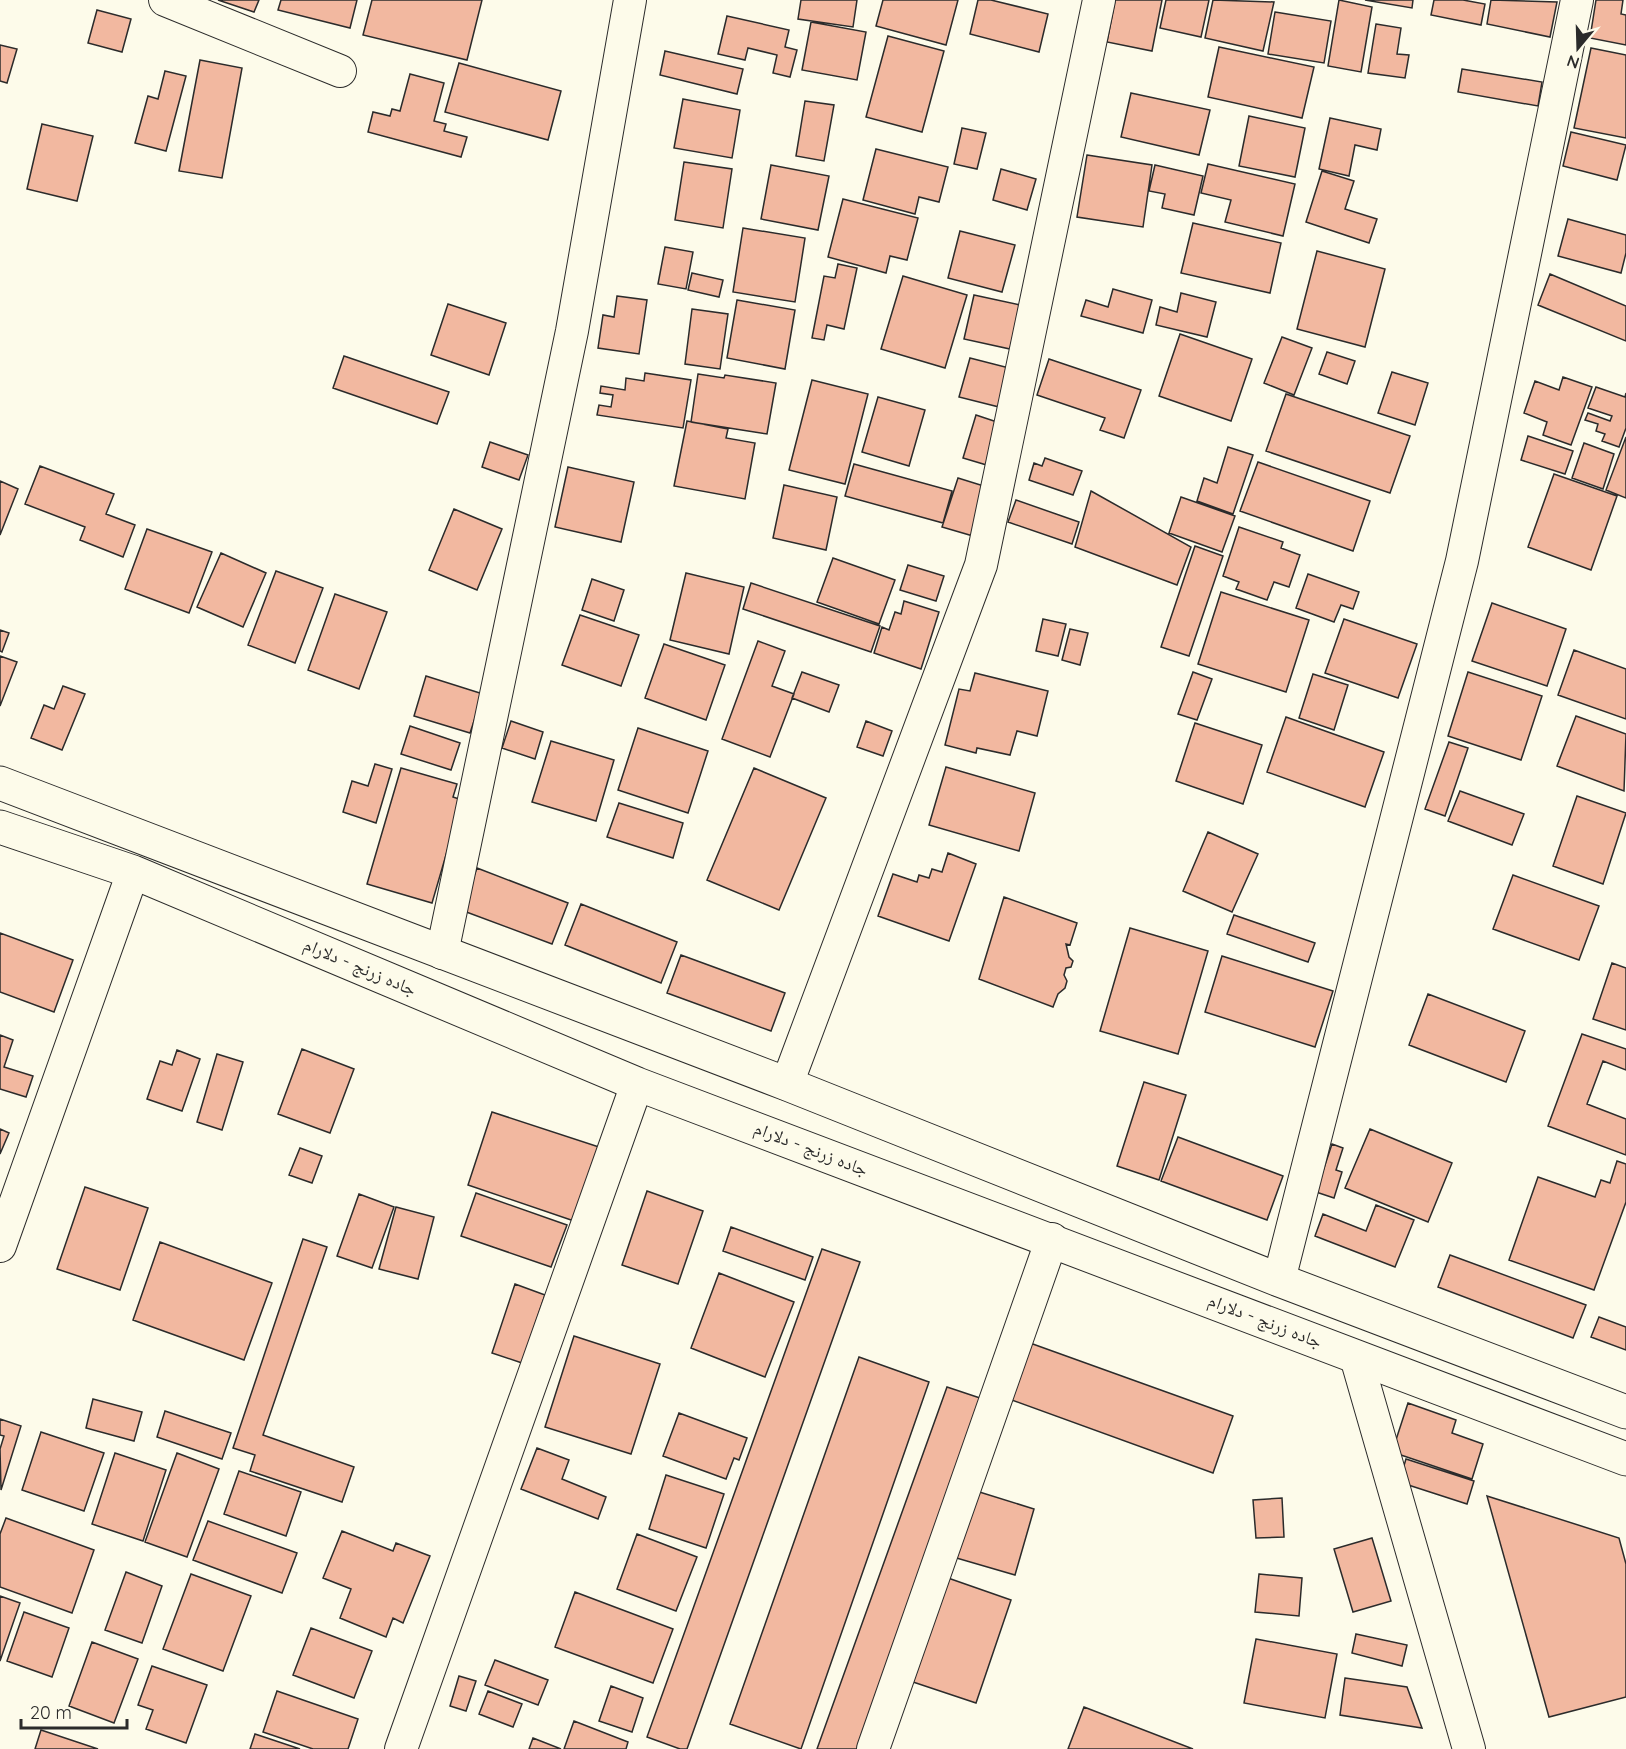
<svg xmlns="http://www.w3.org/2000/svg" width="1626" height="1749" font-family="Quicksand,'Noto Naskh Arabic',sans-serif">
<style>
.building{fill:#f2b8a0;stroke:#2b2b2b;stroke-width:1.5}
.lines{fill:none;stroke-linecap:round;stroke-linejoin:round}
.minor-casing{stroke:#2b2b2b;stroke-width:34}
.trunk-casing{stroke:#2b2b2b;stroke-width:35}
.minor{stroke:#fdfbea;stroke-width:32}
.trunk{stroke:#fdfbea;stroke-width:33}
.labels{text-anchor:middle;stroke-width:4.5;stroke-linejoin:round;paint-order:stroke}
.street-label{font-size:18px;fill:#2b2b2b;stroke:#fdfbea}
</style>
<rect width="100%" height="100%" fill="#fdfbea"/>
<path class="building" d="M 218,0 L 259,0 L 254,12 Z
M 281,0 L 357,0 L 350,28 L 278,10 Z
M 372,0 L 482,0 L 467,60 L 363,35 Z
M 801,0 L 857,0 L 853,27 L 798,19 Z
M 883,0 L 958,0 L 946,45 L 876,26 Z
M 978,0 L 991,0 L 1048,14 L 1039,52 L 970,34 Z
M 1115,0 L 1162,0 L 1152,51 L 1107,42 Z
M 1166,0 L 1209,0 L 1201,37 L 1160,28 Z
M 1213,0 L 1274,2 L 1263,51 L 1205,38 Z
M 1339,0 L 1372,7 L 1361,72 L 1328,66 Z
M 1365,0 L 1413,0 L 1412,8 Z
M 1434,0 L 1463,0 L 1485,4 L 1481,25 L 1431,15 Z
M 1491,0 L 1557,2 L 1550,37 L 1487,24 Z
M 1596,0 L 1623,0 L 1621,14 L 1626,15 L 1626,45 L 1590,38 Z
M 97,10 L 131,19 L 122,52 L 88,43 Z
M 1275,12 L 1331,21 L 1324,63 L 1268,54 Z
M 727,16 L 789,30 L 785,47 L 797,50 L 790,77 L 773,73 L 777,55 L 748,48 L 745,60 L 718,54 Z
M 811,22 L 866,32 L 857,80 L 802,70 Z
M 1376,24 L 1401,28 L 1397,54 L 1409,55 L 1405,78 L 1368,73 Z
M 888,36 L 944,51 L 922,132 L 866,117 Z
M 0,45 L 17,49 L 7,83 L 0,81 Z
M 1219,47 L 1314,67 L 1302,118 L 1208,97 Z
M 1591,48 L 1626,55 L 1626,138 L 1574,128 Z
M 665,51 L 743,69 L 737,94 L 660,75 Z
M 200,60 L 242,68 L 222,178 L 179,171 Z
M 459,63 L 561,91 L 548,140 L 445,112 Z
M 1462,69 L 1542,82 L 1538,106 L 1458,92 Z
M 165,71 L 186,76 L 166,151 L 135,143 L 148,96 L 158,99 Z
M 410,74 L 444,83 L 434,121 L 446,124 L 444,131 L 467,137 L 461,157 L 368,132 L 373,112 L 390,116 L 392,109 L 400,111 Z
M 1131,93 L 1210,110 L 1199,155 L 1121,137 Z
M 683,99 L 740,110 L 732,158 L 674,148 Z
M 805,101 L 834,105 L 824,161 L 796,156 Z
M 1249,116 L 1305,128 L 1295,177 L 1239,166 Z
M 1330,118 L 1381,129 L 1377,150 L 1355,145 L 1349,176 L 1319,169 Z
M 42,124 L 93,136 L 77,201 L 27,189 Z
M 962,128 L 986,133 L 977,169 L 954,164 Z
M 1571,132 L 1626,145 L 1617,180 L 1563,166 Z
M 876,149 L 948,167 L 939,202 L 919,197 L 915,214 L 863,200 Z
M 1087,155 L 1152,165 L 1143,227 L 1077,217 Z
M 684,162 L 732,169 L 723,228 L 675,220 Z
M 1208,164 L 1295,184 L 1283,236 L 1225,222 L 1231,200 L 1201,193 Z
M 771,165 L 829,176 L 818,230 L 761,219 Z
M 1155,165 L 1203,176 L 1194,215 L 1162,208 L 1165,194 L 1149,191 Z
M 1001,169 L 1036,179 L 1027,210 L 993,200 Z
M 1322,171 L 1354,181 L 1345,209 L 1377,219 L 1369,243 L 1306,222 Z
M 843,199 L 918,218 L 907,260 L 890,256 L 886,273 L 828,257 Z
M 1568,219 L 1626,235 L 1626,253 L 1621,273 L 1558,256 Z
M 1193,223 L 1281,243 L 1270,293 L 1181,273 Z
M 743,228 L 805,238 L 795,302 L 733,292 Z
M 960,231 L 1015,245 L 1002,292 L 948,278 Z
M 665,247 L 693,252 L 686,289 L 658,284 Z
M 1317,251 L 1385,269 L 1365,347 L 1297,329 Z
M 838,264 L 857,268 L 844,329 L 827,325 L 824,340 L 812,338 L 824,276 L 835,278 Z
M 692,273 L 723,280 L 719,297 L 688,290 Z
M 1550,274 L 1626,306 L 1626,341 L 1538,305 Z
M 903,276 L 967,295 L 945,368 L 881,349 Z
M 1113,289 L 1152,300 L 1143,333 L 1081,316 L 1086,300 L 1108,307 Z
M 1181,293 L 1216,302 L 1207,337 L 1156,325 L 1160,307 L 1177,312 Z
M 974,295 L 1020,305 L 1010,349 L 964,339 Z
M 617,296 L 647,300 L 639,354 L 598,348 L 603,315 L 614,317 Z
M 737,300 L 795,310 L 785,369 L 727,358 Z
M 448,304 L 506,323 L 489,375 L 431,355 Z
M 692,309 L 728,314 L 720,369 L 685,364 Z
M 1180,334 L 1252,359 L 1231,421 L 1159,396 Z
M 1282,337 L 1312,348 L 1294,395 L 1264,383 Z
M 1327,352 L 1355,361 L 1347,384 L 1319,374 Z
M 344,356 L 449,392 L 437,424 L 333,388 Z
M 970,358 L 1017,370 L 1007,409 L 959,397 Z
M 1049,359 L 1141,390 L 1124,438 L 1100,430 L 1105,418 L 1037,395 Z
M 1392,372 L 1428,383 L 1415,425 L 1378,413 Z
M 645,373 L 691,380 L 683,428 L 597,415 L 599,405 L 611,407 L 613,395 L 600,393 L 601,386 L 625,390 L 626,378 L 644,381 Z
M 698,374 L 724,378 L 725,375 L 776,383 L 767,434 L 691,422 Z
M 1563,377 L 1592,387 L 1571,445 L 1543,435 L 1547,422 L 1524,413 L 1535,381 L 1559,390 Z
M 812,380 L 868,394 L 845,484 L 789,470 Z
M 1596,387 L 1625,397 L 1626,393 L 1626,428 L 1619,447 L 1602,441 L 1605,434 L 1596,431 L 1598,424 L 1585,420 L 1588,413 L 1610,421 L 1612,416 L 1588,408 Z
M 1286,394 L 1410,436 L 1390,493 L 1266,451 Z
M 878,397 L 925,410 L 909,466 L 862,452 Z
M 976,415 L 1003,424 L 990,466 L 963,458 Z
M 687,421 L 728,429 L 726,438 L 755,443 L 745,499 L 674,486 Z
M 1528,436 L 1573,451 L 1565,474 L 1521,460 Z
M 1626,437 L 1626,498 L 1606,490 Z
M 490,442 L 528,455 L 519,480 L 482,467 Z
M 1584,443 L 1614,454 L 1603,489 L 1572,478 Z
M 1228,447 L 1253,455 L 1233,514 L 1197,501 L 1204,478 L 1217,483 Z
M 1045,458 L 1082,471 L 1073,495 L 1029,480 L 1034,463 L 1042,466 Z
M 1258,462 L 1370,501 L 1353,551 L 1240,511 Z
M 854,464 L 952,491 L 943,523 L 845,496 Z
M 40,466 L 114,494 L 106,514 L 135,525 L 123,557 L 80,540 L 85,527 L 25,504 Z
M 568,467 L 634,482 L 621,542 L 555,527 Z
M 1554,474 L 1617,496 L 1591,570 L 1528,547 Z
M 958,478 L 987,487 L 973,536 L 942,527 Z
M 0,481 L 18,489 L 0,535 Z
M 784,485 L 837,497 L 826,550 L 773,538 Z
M 1091,491 L 1191,547 L 1177,585 L 1075,547 Z
M 1181,497 L 1235,516 L 1222,552 L 1169,533 Z
M 1016,500 L 1079,522 L 1072,544 L 1008,522 Z
M 454,509 L 502,529 L 477,590 L 429,570 Z
M 1239,527 L 1283,542 L 1281,548 L 1300,555 L 1289,587 L 1274,582 L 1267,600 L 1236,589 L 1239,582 L 1223,576 Z
M 147,529 L 212,552 L 189,613 L 125,589 Z
M 1195,546 L 1223,556 L 1189,656 L 1161,647 Z
M 221,553 L 266,573 L 243,627 L 197,607 Z
M 833,558 L 895,580 L 879,624 L 817,602 Z
M 908,565 L 944,576 L 936,601 L 900,590 Z
M 276,571 L 323,588 L 295,663 L 248,645 Z
M 686,573 L 744,587 L 729,654 L 670,640 Z
M 1308,574 L 1359,592 L 1353,609 L 1341,605 L 1334,622 L 1296,608 Z
M 592,579 L 624,590 L 614,621 L 582,610 Z
M 751,583 L 880,626 L 871,652 L 743,609 Z
M 1221,592 L 1309,620 L 1286,692 L 1198,664 Z
M 335,594 L 387,612 L 359,689 L 308,670 Z
M 904,601 L 939,612 L 921,669 L 874,653 L 882,627 L 889,630 L 895,612 L 901,614 Z
M 1492,603 L 1566,629 L 1547,686 L 1472,661 Z
M 580,615 L 639,635 L 621,686 L 562,665 Z
M 1043,619 L 1066,624 L 1058,656 L 1036,651 Z
M 1344,619 L 1417,644 L 1398,698 L 1325,673 Z
M 1070,629 L 1088,633 L 1080,665 L 1062,660 Z
M 0,630 L 9,633 L 2,652 L 0,651 Z
M 758,641 L 785,651 L 772,686 L 794,694 L 770,757 L 722,739 Z
M 664,644 L 725,665 L 706,720 L 645,698 Z
M 1574,650 L 1626,669 L 1626,719 L 1558,695 Z
M 0,656 L 17,662 L 0,706 Z
M 802,672 L 839,685 L 829,712 L 792,698 Z
M 1193,672 L 1212,679 L 1197,720 L 1178,714 Z
M 1468,672 L 1542,696 L 1521,760 L 1448,736 Z
M 975,673 L 1048,691 L 1037,736 L 1017,731 L 1010,755 L 977,748 L 976,753 L 945,745 L 959,689 L 970,691 Z
M 1313,674 L 1348,685 L 1334,730 L 1299,718 Z
M 426,676 L 483,694 L 470,733 L 414,716 Z
M 63,686 L 85,694 L 62,750 L 31,738 L 44,705 L 54,709 Z
M 1576,716 L 1626,734 L 1624,791 L 1557,766 Z
M 1286,717 L 1384,752 L 1365,807 L 1267,772 Z
M 511,721 L 543,732 L 535,759 L 502,748 Z
M 866,721 L 892,731 L 883,756 L 857,747 Z
M 1195,723 L 1262,745 L 1243,804 L 1176,781 Z
M 410,726 L 460,743 L 451,770 L 401,754 Z
M 638,728 L 708,751 L 688,813 L 618,790 Z
M 551,741 L 614,760 L 596,821 L 532,802 Z
M 1449,742 L 1468,748 L 1445,816 L 1425,809 Z
M 375,764 L 392,769 L 376,823 L 343,812 L 352,781 L 368,786 Z
M 946,767 L 1035,793 L 1019,851 L 929,825 Z
M 401,768 L 457,784 L 453,797 L 462,800 L 432,903 L 367,884 Z
M 754,768 L 826,798 L 779,910 L 707,880 Z
M 1460,791 L 1524,814 L 1512,845 L 1448,821 Z
M 1577,796 L 1626,813 L 1603,884 L 1553,866 Z
M 619,803 L 683,823 L 673,858 L 607,837 Z
M 1208,832 L 1258,854 L 1232,912 L 1183,891 Z
M 948,853 L 976,864 L 949,941 L 878,916 L 893,874 L 917,882 L 919,875 L 929,878 L 932,869 L 942,872 Z
M 477,868 L 568,903 L 552,944 L 461,910 Z
M 1513,875 L 1599,906 L 1579,960 L 1493,929 Z
M 1004,897 L 1077,923 L 1070,945 L 1066,944 L 1069,957 L 1073,961 L 1071,967 L 1066,968 L 1064,975 L 1067,981 L 1065,988 L 1058,994 L 1053,1007 L 979,979 Z
M 581,904 L 677,942 L 661,983 L 565,945 Z
M 1234,915 L 1315,943 L 1308,962 L 1227,934 Z
M 1130,928 L 1208,951 L 1178,1054 L 1100,1031 Z
M 0,933 L 73,960 L 54,1012 L 0,992 Z
M 681,955 L 785,993 L 771,1031 L 667,993 Z
M 1222,956 L 1333,991 L 1315,1047 L 1205,1012 Z
M 1612,963 L 1626,968 L 1626,1030 L 1593,1019 Z
M 1428,994 L 1525,1031 L 1506,1082 L 1409,1045 Z
M 1582,1034 L 1626,1049 L 1626,1070 L 1603,1061 L 1587,1104 L 1626,1119 L 1626,1155 L 1548,1126 Z
M 0,1035 L 13,1040 L 4,1067 L 33,1076 L 26,1097 L 0,1089 Z
M 302,1049 L 354,1069 L 330,1133 L 278,1114 Z
M 177,1050 L 200,1059 L 182,1111 L 147,1099 L 160,1061 L 172,1065 Z
M 217,1054 L 243,1062 L 222,1130 L 197,1122 Z
M 1144,1082 L 1186,1095 L 1159,1180 L 1117,1166 Z
M 492,1112 L 602,1148 L 577,1222 L 468,1185 Z
M 0,1129 L 9,1133 L 0,1154 Z
M 1370,1129 L 1452,1163 L 1428,1222 L 1345,1188 Z
M 1178,1137 L 1283,1176 L 1267,1220 L 1161,1181 Z
M 1332,1144 L 1343,1148 L 1336,1170 L 1342,1172 L 1334,1198 L 1316,1192 Z
M 300,1148 L 322,1156 L 312,1183 L 289,1175 Z
M 1617,1161 L 1626,1164 L 1626,1202 L 1594,1290 L 1509,1260 L 1538,1177 L 1595,1197 L 1601,1180 L 1610,1183 Z
M 85,1187 L 148,1208 L 120,1290 L 57,1269 Z
M 647,1191 L 703,1211 L 678,1284 L 622,1265 Z
M 476,1193 L 567,1225 L 551,1267 L 461,1236 Z
M 359,1194 L 394,1207 L 372,1268 L 337,1256 Z
M 1376,1205 L 1414,1220 L 1395,1267 L 1315,1236 L 1323,1214 L 1366,1231 Z
M 396,1207 L 434,1217 L 418,1279 L 379,1269 Z
M 731,1227 L 813,1257 L 805,1280 L 723,1251 Z
M 303,1239 L 327,1247 L 263,1435 L 354,1467 L 342,1502 L 250,1471 L 255,1455 L 233,1448 Z
M 160,1242 L 272,1283 L 244,1360 L 133,1320 Z
M 822,1249 L 860,1262 L 687,1749 L 680,1749 L 647,1737 Z
M 1450,1255 L 1586,1305 L 1573,1338 L 1438,1287 Z
M 719,1273 L 794,1302 L 765,1377 L 691,1348 Z
M 515,1284 L 545,1295 L 522,1363 L 492,1353 Z
M 1599,1317 L 1626,1327 L 1626,1350 L 1591,1337 Z
M 574,1336 L 660,1364 L 631,1454 L 545,1427 Z
M 1030,1343 L 1233,1416 L 1213,1473 L 1009,1399 Z
M 859,1357 L 929,1382 L 801,1749 L 730,1724 Z
M 947,1387 L 989,1401 L 865,1749 L 817,1749 Z
M 93,1399 L 142,1412 L 134,1441 L 86,1428 Z
M 1408,1403 L 1456,1420 L 1452,1433 L 1483,1444 L 1472,1479 L 1392,1452 Z
M 165,1411 L 231,1433 L 222,1459 L 157,1437 Z
M 679,1413 L 747,1438 L 739,1460 L 734,1458 L 726,1479 L 663,1456 Z
M 0,1419 L 21,1426 L 1,1490 L 0,1449 L 4,1436 L 0,1435 Z
M 41,1432 L 104,1453 L 84,1511 L 22,1490 Z
M 537,1448 L 569,1460 L 562,1479 L 606,1497 L 598,1519 L 521,1489 Z
M 115,1453 L 166,1470 L 143,1541 L 92,1524 Z
M 177,1453 L 219,1469 L 187,1557 L 145,1542 Z
M 1406,1459 L 1474,1481 L 1467,1504 L 1399,1482 Z
M 239,1471 L 301,1492 L 286,1536 L 224,1514 Z
M 666,1475 L 724,1494 L 706,1548 L 649,1529 Z
M 973,1490 L 1034,1509 L 1015,1575 L 953,1557 Z
M 1487,1496 L 1619,1538 L 1626,1564 L 1626,1697 L 1549,1717 Z
M 1282,1498 L 1284,1537 L 1256,1538 L 1253,1500 Z
M 6,1518 L 94,1550 L 72,1613 L 0,1587 L 0,1534 Z
M 208,1521 L 297,1553 L 282,1593 L 193,1560 Z
M 342,1531 L 393,1551 L 396,1543 L 430,1556 L 403,1623 L 393,1618 L 386,1637 L 340,1618 L 351,1589 L 323,1578 Z
M 637,1534 L 697,1557 L 676,1611 L 617,1589 Z
M 1372,1538 L 1391,1601 L 1353,1612 L 1334,1549 Z
M 126,1572 L 162,1586 L 142,1643 L 105,1630 Z
M 191,1574 L 251,1596 L 223,1671 L 163,1649 Z
M 1259,1574 L 1302,1578 L 1299,1616 L 1255,1612 Z
M 948,1578 L 1011,1600 L 976,1703 L 913,1682 Z
M 575,1592 L 673,1629 L 653,1683 L 555,1647 Z
M 0,1596 L 20,1603 L 0,1661 Z
M 24,1612 L 69,1628 L 52,1677 L 7,1661 Z
M 311,1628 L 372,1651 L 354,1698 L 293,1675 Z
M 1356,1634 L 1407,1645 L 1402,1666 L 1352,1653 Z
M 1256,1639 L 1337,1654 L 1325,1718 L 1244,1703 Z
M 92,1642 L 138,1659 L 114,1723 L 69,1706 Z
M 495,1660 L 548,1680 L 538,1705 L 485,1685 Z
M 152,1666 L 207,1685 L 186,1743 L 146,1729 L 153,1710 L 138,1705 Z
M 459,1676 L 476,1681 L 466,1711 L 450,1706 Z
M 1345,1678 L 1407,1687 L 1422,1728 L 1340,1715 Z
M 611,1686 L 643,1698 L 632,1732 L 599,1721 Z
M 277,1691 L 358,1719 L 348,1749 L 313,1749 L 263,1732 Z
M 488,1691 L 522,1704 L 513,1727 L 479,1714 Z
M 1084,1707 L 1193,1749 L 1068,1749 Z
M 574,1721 L 628,1742 L 626,1749 L 564,1749 Z
M 41,1730 L 98,1749 L 35,1749 Z
M 255,1734 L 300,1749 L 250,1749 Z
M 533,1738 L 561,1749 L 529,1749 Z"/>
<g class="lines">
<defs>
<path id="minor" d="M 165,0 L 340,71
M 442,953 L 572,331 L 630,0
M 787,1084 L 981,565 L 1099,0
M 0,1246 L 133,872
M 1279,1280 L 1462,561 L 1577,0
M 1356,1357 L 1469,1749
M 401,1749 L 637,1084
M 873,1749 L 1052,1239"/>
<path id="trunk" d="M 0,783 L 787,1084 L 1279,1280 L 1626,1412
M 0,827 L 133,872 L 637,1084 L 1626,1459"/>
</defs>
<use href="#minor" class="minor-casing"/>
<use href="#trunk" class="trunk-casing"/>
<use href="#minor" class="minor"/>
<use href="#trunk" class="trunk"/>
</g>
<g class="labels">
<g class="street-label">
<text transform="translate(360 967) rotate(23)" y="6">جاده زرنج - دلارام</text>
<text transform="translate(811 1149) rotate(21)" y="6">جاده زرنج - دلارام</text>
<text transform="translate(1265 1321) rotate(21)" y="6">جاده زرنج - دلارام</text>
</g>
</g>
<g transform="translate(1578 48) rotate(199)" stroke="#fdfbea" stroke-width="4.5" paint-order="stroke">
<path d="M0-4.5L10 22L0 15L-10 22Z" fill="#2b2b2b"/>
<text y="-9" font-size="16" font-weight="bold" text-anchor="middle" fill="#2b2b2b">N</text>
</g>
<path d="M21 1719v9h106v-9" fill="none" stroke="#2b2b2b" stroke-width="3"/>
<text x="30" y="1719" font-size="18" fill="#2b2b2b" stroke="#fdfbea" stroke-width="4.5" paint-order="stroke">20 m</text>
</svg>
